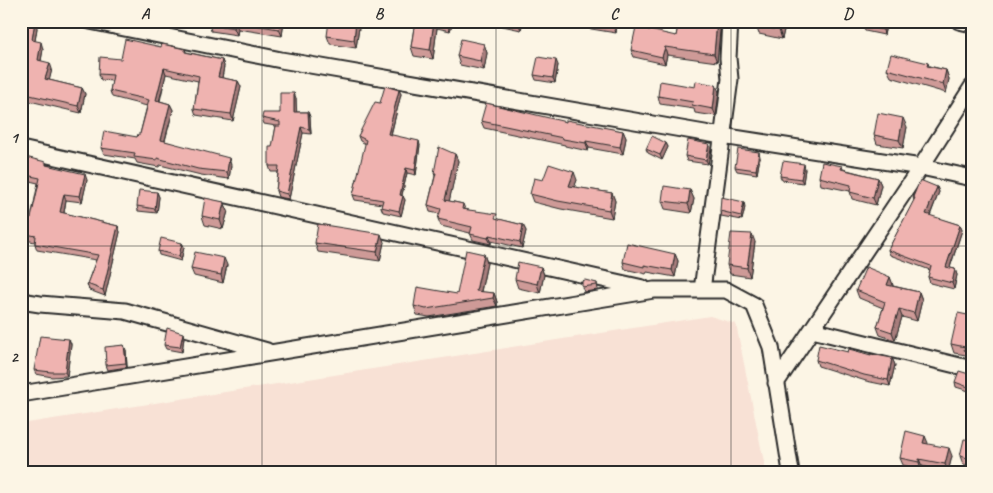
<svg xmlns="http://www.w3.org/2000/svg" width="993" height="493" font-family="Caveat,sans-serif">
<style>
.built{fill:#f8e1d5}
.lines{fill:none;stroke-linecap:round;stroke-linejoin:round}
.street-casing{stroke:#2b2b2b;stroke-width:19}
.street{stroke:#fcf5e5;stroke-width:15}
.wall{fill:#ce9a97;stroke:#2b2b2b}
.shaded-wall{fill:#a77d7b;stroke:#2b2b2b}
.building{fill:#efb3b0;stroke:#2b2b2b}
.grid{fill:none;stroke:#2b2b2b;stroke-width:1;stroke-opacity:0.55}
.neatline{fill:none;stroke:#2b2b2b;stroke-width:2}
.grid-label{font-size:16px;text-anchor:middle;font-weight:bold;fill:#2b2b2b}
</style>
<rect width="100%" height="100%" fill="#fcf5e5"/>
<filter id="ink" filterUnits="userSpaceOnUse"><feTurbulence type="fractalNoise" baseFrequency=".02" numOctaves="2"/><feDisplacementMap in="SourceGraphic" scale="10" xChannelSelector="R" yChannelSelector="G"/><feConvolveMatrix kernelMatrix="1 2 1 2 8 2 1 2 1" color-interpolation-filters="sRGB"/></filter>
<g filter="url(#ink)">
<path class="built" d="M 710,316 L 736,324 L 766,472 L 21,472 L 21,424 Z"/>
<g class="lines">
<defs>
<path id="street" d="M 90,21 L 281,60 L 722,136 L 921,167 L 972,178
M 959,21 L 972,24
M 21,149 L 643,288
M 702,290 L 730,79 L 728,58 L 730,21
M 21,301 L 40,304 L 125,311 L 267,351
M 812,330 L 972,369
M 776,383 L 921,167 L 972,87
M 21,394 L 654,290 L 726,290 L 754,305 L 771,347 L 791,472"/>
</defs>
<use href="#street" class="street-casing"/>
<use href="#street" class="street"/>
</g>
<path class="wall" d="M 21,21 L 35,21 L 37,28 L 35,41 L 43,49 L 41,61 L 52,69 L 49,80 L 82,88 L 85,94 L 81,113 L 21,99 Z
M 209,21 L 284,21 L 282,36 L 238,29 L 237,35 L 211,31 L 209,24 Z
M 360,21 L 356,48 L 330,44 L 327,36 Z
M 415,21 L 453,21 L 450,31 L 437,28 L 433,59 L 414,56 L 411,47 Z
M 496,21 L 523,21 L 521,30 L 498,25 Z
M 565,21 L 617,21 L 616,33 L 567,25 Z
M 679,21 L 721,21 L 717,62 L 667,55 L 665,64 L 634,57 L 631,50 L 676,36 Z
M 786,21 L 782,39 L 759,34 L 756,26 Z
M 864,21 L 887,21 L 884,35 L 865,31 L 863,26 Z
M 484,44 L 487,53 L 484,70 L 460,65 L 457,56 Z
M 161,47 L 185,49 L 186,52 L 222,60 L 224,66 L 222,78 L 238,81 L 241,87 L 233,121 L 196,115 L 194,109 L 198,81 L 166,74 L 160,101 L 170,104 L 173,110 L 165,141 L 231,165 L 229,179 L 201,175 L 160,165 L 159,167 L 137,163 L 135,159 L 104,154 L 101,148 L 137,137 L 140,134 L 147,106 L 112,97 L 110,91 L 112,81 L 101,80 L 99,74 L 121,59 Z
M 928,63 L 929,66 L 946,70 L 949,79 L 946,93 L 891,77 L 887,69 Z
M 558,65 L 555,83 L 536,80 L 534,75 Z
M 399,90 L 401,94 L 391,135 L 420,145 L 416,175 L 407,173 L 402,195 L 405,200 L 401,216 L 383,212 L 381,207 L 382,204 L 355,200 L 353,195 L 366,144 L 360,141 L 358,136 L 380,103 Z
M 719,92 L 716,116 L 695,113 L 694,109 L 660,104 L 658,96 Z
M 296,98 L 296,112 L 308,112 L 310,117 L 311,134 L 303,133 L 289,199 L 278,197 L 276,191 L 278,172 L 271,172 L 269,166 L 276,126 L 264,124 L 262,118 L 280,113 Z
M 481,121 L 566,122 L 623,131 L 626,138 L 623,154 L 589,148 L 588,151 L 565,146 L 565,145 L 484,128 Z
M 907,127 L 903,148 L 877,144 L 874,135 Z
M 666,143 L 668,147 L 662,160 L 648,153 L 646,149 Z
M 711,148 L 708,164 L 687,161 L 685,156 Z
M 455,154 L 458,161 L 449,201 L 463,204 L 465,209 L 498,219 L 523,225 L 526,231 L 522,248 L 491,241 L 491,244 L 473,240 L 470,233 L 441,226 L 438,219 L 440,214 L 430,212 L 428,205 L 435,176 L 434,173 Z
M 21,156 L 48,165 L 87,180 L 82,202 L 66,200 L 64,213 L 118,226 L 120,232 L 105,296 L 89,290 L 87,284 L 96,260 L 37,250 L 35,244 L 35,242 L 21,239 L 21,216 L 31,218 L 38,183 L 21,179 Z
M 760,157 L 757,174 L 737,171 L 735,167 Z
M 842,166 L 843,169 L 878,178 L 881,185 L 876,205 L 852,199 L 850,191 L 821,185 L 819,177 Z
M 805,169 L 803,183 L 782,180 L 780,176 Z
M 543,180 L 577,180 L 574,187 L 612,193 L 615,201 L 612,218 L 561,209 L 533,202 L 530,194 Z
M 937,187 L 939,192 L 930,216 L 960,225 L 962,230 L 950,268 L 955,269 L 957,275 L 954,289 L 930,283 L 928,277 L 930,270 L 890,255 L 888,250 L 914,201 L 913,197 Z
M 690,190 L 694,199 L 691,213 L 665,209 L 662,201 Z
M 157,192 L 159,197 L 157,213 L 138,211 L 137,206 Z
M 224,202 L 228,211 L 223,229 L 205,225 L 202,216 Z
M 745,207 L 742,220 L 721,216 L 720,211 Z
M 384,242 L 380,261 L 318,252 L 315,243 Z
M 755,242 L 750,277 L 730,274 L 727,265 Z
M 182,243 L 184,247 L 181,261 L 159,255 L 158,251 Z
M 484,254 L 487,263 L 481,292 L 494,293 L 497,302 L 497,306 L 429,317 L 417,315 L 414,306 L 457,294 Z
M 675,254 L 678,261 L 675,277 L 647,272 L 646,274 L 625,269 L 623,262 Z
M 227,265 L 223,283 L 194,276 L 191,269 Z
M 541,267 L 544,275 L 540,293 L 518,288 L 515,279 Z
M 890,277 L 893,286 L 919,292 L 922,300 L 917,321 L 902,317 L 895,340 L 880,335 L 877,327 L 883,308 L 859,298 L 856,290 Z
M 597,283 L 598,290 L 584,292 L 582,287 Z
M 972,316 L 972,360 L 967,358 L 966,355 L 954,353 L 951,344 Z
M 184,337 L 182,352 L 166,349 L 164,345 Z
M 69,339 L 71,344 L 67,376 L 52,377 L 36,374 L 34,370 Z
M 126,350 L 127,367 L 108,370 L 106,365 Z
M 848,352 L 892,358 L 895,365 L 890,386 L 866,381 L 818,366 L 816,360 Z
M 972,373 L 972,392 L 956,387 L 955,382 L 969,374 Z
M 925,436 L 927,444 L 952,456 L 948,472 L 922,466 L 921,470 L 903,465 L 900,458 Z
M 972,440 L 972,466 L 963,464 L 960,456 Z"/>
<path class="shaded-wall" d="M 35,21 L 37,28 L 34,47 L 32,40 Z
M 281,21 L 284,21 L 282,36 L 279,29 Z
M 356,21 L 360,21 L 356,48 L 354,40 Z
M 434,21 L 435,21 L 437,28 L 433,59 L 430,50 Z
M 447,21 L 453,21 L 450,31 L 447,22 Z
M 520,21 L 523,21 L 521,30 L 519,25 Z
M 613,21 L 617,21 L 616,33 L 613,25 Z
M 717,21 L 721,21 L 717,62 L 714,54 Z
M 781,21 L 786,21 L 782,39 L 779,30 Z
M 884,21 L 887,21 L 884,35 L 883,30 Z
M 235,22 L 238,29 L 237,35 L 234,28 Z
M 41,42 L 43,49 L 40,66 L 38,60 Z
M 484,44 L 487,53 L 484,70 L 480,61 Z
M 665,47 L 667,55 L 665,64 L 662,57 Z
M 222,60 L 224,66 L 221,84 L 218,77 Z
M 556,60 L 558,65 L 555,83 L 553,78 Z
M 50,63 L 52,69 L 48,86 L 45,79 Z
M 164,68 L 166,74 L 158,106 L 156,100 Z
M 946,70 L 949,79 L 946,93 L 943,84 Z
M 238,81 L 241,87 L 233,121 L 231,114 Z
M 716,85 L 719,92 L 716,116 L 713,109 Z
M 82,88 L 85,94 L 81,113 L 78,106 Z
M 399,90 L 401,94 L 390,138 L 388,134 Z
M 294,93 L 296,98 L 297,118 L 294,112 Z
M 170,104 L 173,110 L 163,147 L 161,140 Z
M 308,112 L 310,117 L 311,134 L 309,129 Z
M 903,118 L 907,127 L 903,148 L 899,140 Z
M 301,127 L 303,133 L 289,199 L 287,194 Z
M 623,131 L 626,138 L 623,154 L 620,147 Z
M 419,141 L 420,145 L 416,175 L 415,170 Z
M 586,141 L 589,148 L 588,151 L 586,143 Z
M 666,143 L 668,147 L 662,160 L 660,155 Z
M 709,144 L 711,148 L 708,164 L 706,160 Z
M 759,152 L 760,157 L 757,174 L 756,170 Z
M 455,154 L 458,161 L 448,207 L 445,200 Z
M 229,158 L 231,165 L 229,179 L 227,172 Z
M 804,164 L 805,169 L 803,183 L 801,179 Z
M 406,168 L 407,173 L 401,199 L 400,195 Z
M 574,172 L 577,180 L 572,194 L 569,186 Z
M 85,174 L 87,180 L 82,202 L 80,196 Z
M 878,178 L 881,185 L 876,205 L 873,198 Z
M 937,187 L 939,192 L 928,220 L 926,214 Z
M 690,190 L 694,199 L 691,213 L 688,204 Z
M 157,192 L 159,197 L 157,213 L 155,209 Z
M 612,193 L 615,201 L 612,218 L 609,210 Z
M 64,194 L 66,200 L 63,218 L 60,212 Z
M 403,196 L 405,200 L 401,216 L 399,211 Z
M 224,202 L 228,211 L 223,229 L 220,220 Z
M 744,202 L 745,207 L 742,220 L 741,216 Z
M 523,225 L 526,231 L 522,248 L 520,242 Z
M 960,225 L 962,230 L 948,273 L 946,267 Z
M 118,226 L 120,232 L 105,296 L 103,290 Z
M 381,234 L 384,242 L 380,261 L 377,252 Z
M 752,234 L 755,242 L 750,277 L 747,268 Z
M 489,235 L 491,241 L 491,244 L 488,238 Z
M 182,243 L 184,247 L 181,261 L 179,256 Z
M 484,254 L 487,263 L 479,300 L 476,291 Z
M 675,254 L 678,261 L 675,277 L 672,270 Z
M 224,258 L 227,265 L 223,283 L 221,275 Z
M 541,267 L 544,275 L 540,293 L 537,284 Z
M 955,269 L 957,275 L 954,289 L 952,283 Z
M 890,277 L 893,285 L 890,293 L 887,285 Z
M 919,292 L 922,300 L 917,321 L 914,313 Z
M 494,293 L 497,302 L 497,306 L 493,298 Z
M 899,309 L 902,317 L 895,340 L 892,332 Z
M 183,333 L 184,337 L 182,352 L 180,347 Z
M 69,339 L 71,344 L 67,376 L 65,372 Z
M 124,345 L 126,350 L 127,367 L 126,363 Z
M 892,358 L 895,365 L 890,386 L 888,380 Z
M 925,436 L 928,443 L 926,450 L 923,443 Z
M 949,448 L 952,456 L 948,472 L 945,464 Z
M 919,459 L 922,466 L 921,470 L 919,462 Z"/>
<path class="building" d="M 21,21 L 35,21 L 32,40 L 41,42 L 38,60 L 50,63 L 45,79 L 82,88 L 78,106 L 21,93 Z
M 209,21 L 281,21 L 279,29 L 235,22 L 234,28 L 209,24 Z
M 329,21 L 356,21 L 354,40 L 327,36 Z
M 415,21 L 434,21 L 430,50 L 411,47 Z
M 501,21 L 520,21 L 519,25 Z
M 587,21 L 613,21 L 613,25 Z
M 679,21 L 717,21 L 714,54 L 665,47 L 662,57 L 631,50 L 636,27 L 676,36 Z
M 757,21 L 781,21 L 779,30 L 756,26 Z
M 864,21 L 884,21 L 883,30 L 863,26 Z
M 125,39 L 161,47 L 162,44 L 185,49 L 185,52 L 222,60 L 218,77 L 238,81 L 231,114 L 194,109 L 199,76 L 164,68 L 156,100 L 170,104 L 161,140 L 229,158 L 227,172 L 198,169 L 157,158 L 157,160 L 134,157 L 135,153 L 101,148 L 104,131 L 137,137 L 138,134 L 140,134 L 149,100 L 110,91 L 113,75 L 99,74 L 100,57 L 121,59 Z
M 461,39 L 484,44 L 480,61 L 457,56 Z
M 891,54 L 928,63 L 927,66 L 946,70 L 943,84 L 887,69 Z
M 538,57 L 556,60 L 553,78 L 534,75 Z
M 660,81 L 695,87 L 696,81 L 716,85 L 713,109 L 692,105 L 693,102 L 658,96 Z
M 385,86 L 399,90 L 388,134 L 419,141 L 415,170 L 406,168 L 400,195 L 403,196 L 399,211 L 381,207 L 383,200 L 353,195 L 366,140 L 358,136 L 375,102 L 380,103 Z
M 280,93 L 294,93 L 294,112 L 308,112 L 309,129 L 301,127 L 287,194 L 276,191 L 279,166 L 269,166 L 269,147 L 272,147 L 276,126 L 280,126 L 280,122 L 262,118 L 263,113 L 280,113 Z
M 486,103 L 566,122 L 566,120 L 623,131 L 620,147 L 586,141 L 586,143 L 563,139 L 563,138 L 481,121 Z
M 878,113 L 903,118 L 899,140 L 874,135 Z
M 652,136 L 666,143 L 660,155 L 646,149 Z
M 688,140 L 709,144 L 706,160 L 685,156 Z
M 439,147 L 455,154 L 445,200 L 463,204 L 462,209 L 497,214 L 495,218 L 523,225 L 520,242 L 489,235 L 488,238 L 470,234 L 472,227 L 438,219 L 441,209 L 428,205 L 436,173 L 434,173 Z
M 738,149 L 759,152 L 756,170 L 735,167 Z
M 21,156 L 46,162 L 46,165 L 85,174 L 80,196 L 64,194 L 60,212 L 118,226 L 103,290 L 87,284 L 98,255 L 35,244 L 36,236 L 21,233 L 21,216 L 31,218 L 40,178 L 21,174 Z
M 783,161 L 804,164 L 801,179 L 780,176 Z
M 822,162 L 842,166 L 841,169 L 878,178 L 873,198 L 850,192 L 851,185 L 819,177 Z
M 549,164 L 574,172 L 569,186 L 612,193 L 609,210 L 558,201 L 530,194 L 534,178 L 543,180 Z
M 920,180 L 937,187 L 926,214 L 960,225 L 946,267 L 955,269 L 952,283 L 928,277 L 931,266 L 888,250 L 915,198 L 913,197 Z
M 664,186 L 690,190 L 688,204 L 662,201 Z
M 139,190 L 157,192 L 155,209 L 137,206 Z
M 721,197 L 744,202 L 741,216 L 720,211 Z
M 205,198 L 224,202 L 220,220 L 202,216 Z
M 318,224 L 381,234 L 377,252 L 315,243 Z
M 731,233 L 752,234 L 747,268 L 727,265 Z
M 161,238 L 182,243 L 179,256 L 158,251 Z
M 627,243 L 675,254 L 672,270 L 644,265 L 644,267 L 623,262 Z
M 466,250 L 484,254 L 476,291 L 494,293 L 493,298 L 426,309 L 414,306 L 417,287 L 457,294 Z
M 195,252 L 224,258 L 221,275 L 191,269 Z
M 518,262 L 541,267 L 537,284 L 515,279 Z
M 866,267 L 890,277 L 887,285 L 919,292 L 914,313 L 899,309 L 892,332 L 877,327 L 885,302 L 856,290 Z
M 585,280 L 597,283 L 597,285 L 582,287 L 582,281 Z
M 958,313 L 972,316 L 972,353 L 964,350 L 965,347 L 951,344 Z
M 167,328 L 183,333 L 180,347 L 164,345 Z
M 40,336 L 69,339 L 65,372 L 51,372 L 34,370 Z
M 124,345 L 126,363 L 106,365 L 105,347 Z
M 819,345 L 848,352 L 849,349 L 871,355 L 871,354 L 892,358 L 888,380 L 864,375 L 816,360 Z
M 959,371 L 969,374 L 972,373 L 972,385 L 971,388 L 955,382 Z
M 906,431 L 925,436 L 923,443 L 949,448 L 945,464 L 919,459 L 919,462 L 900,458 Z
M 964,439 L 972,440 L 972,459 L 960,456 Z"/>
</g>
<path class="grid" d="M 262,21 L 262,472M 496,21 L 496,472M 731,21 L 731,472M 21,246 L 972,246"/>
<rect width="993" height="493" fill="none" stroke="#fcf5e5" stroke-width="55"/>
<rect x="28" y="28" width="938" height="438" class="neatline"/>
<g class="grid-label">
<text x="145" y="19">A</text>
<text x="379" y="19">B</text>
<text x="614" y="19">C</text>
<text x="848" y="19">D</text>
<text x="14" y="143">1</text>
<text x="14" y="362">2</text>
</g>
</svg>
